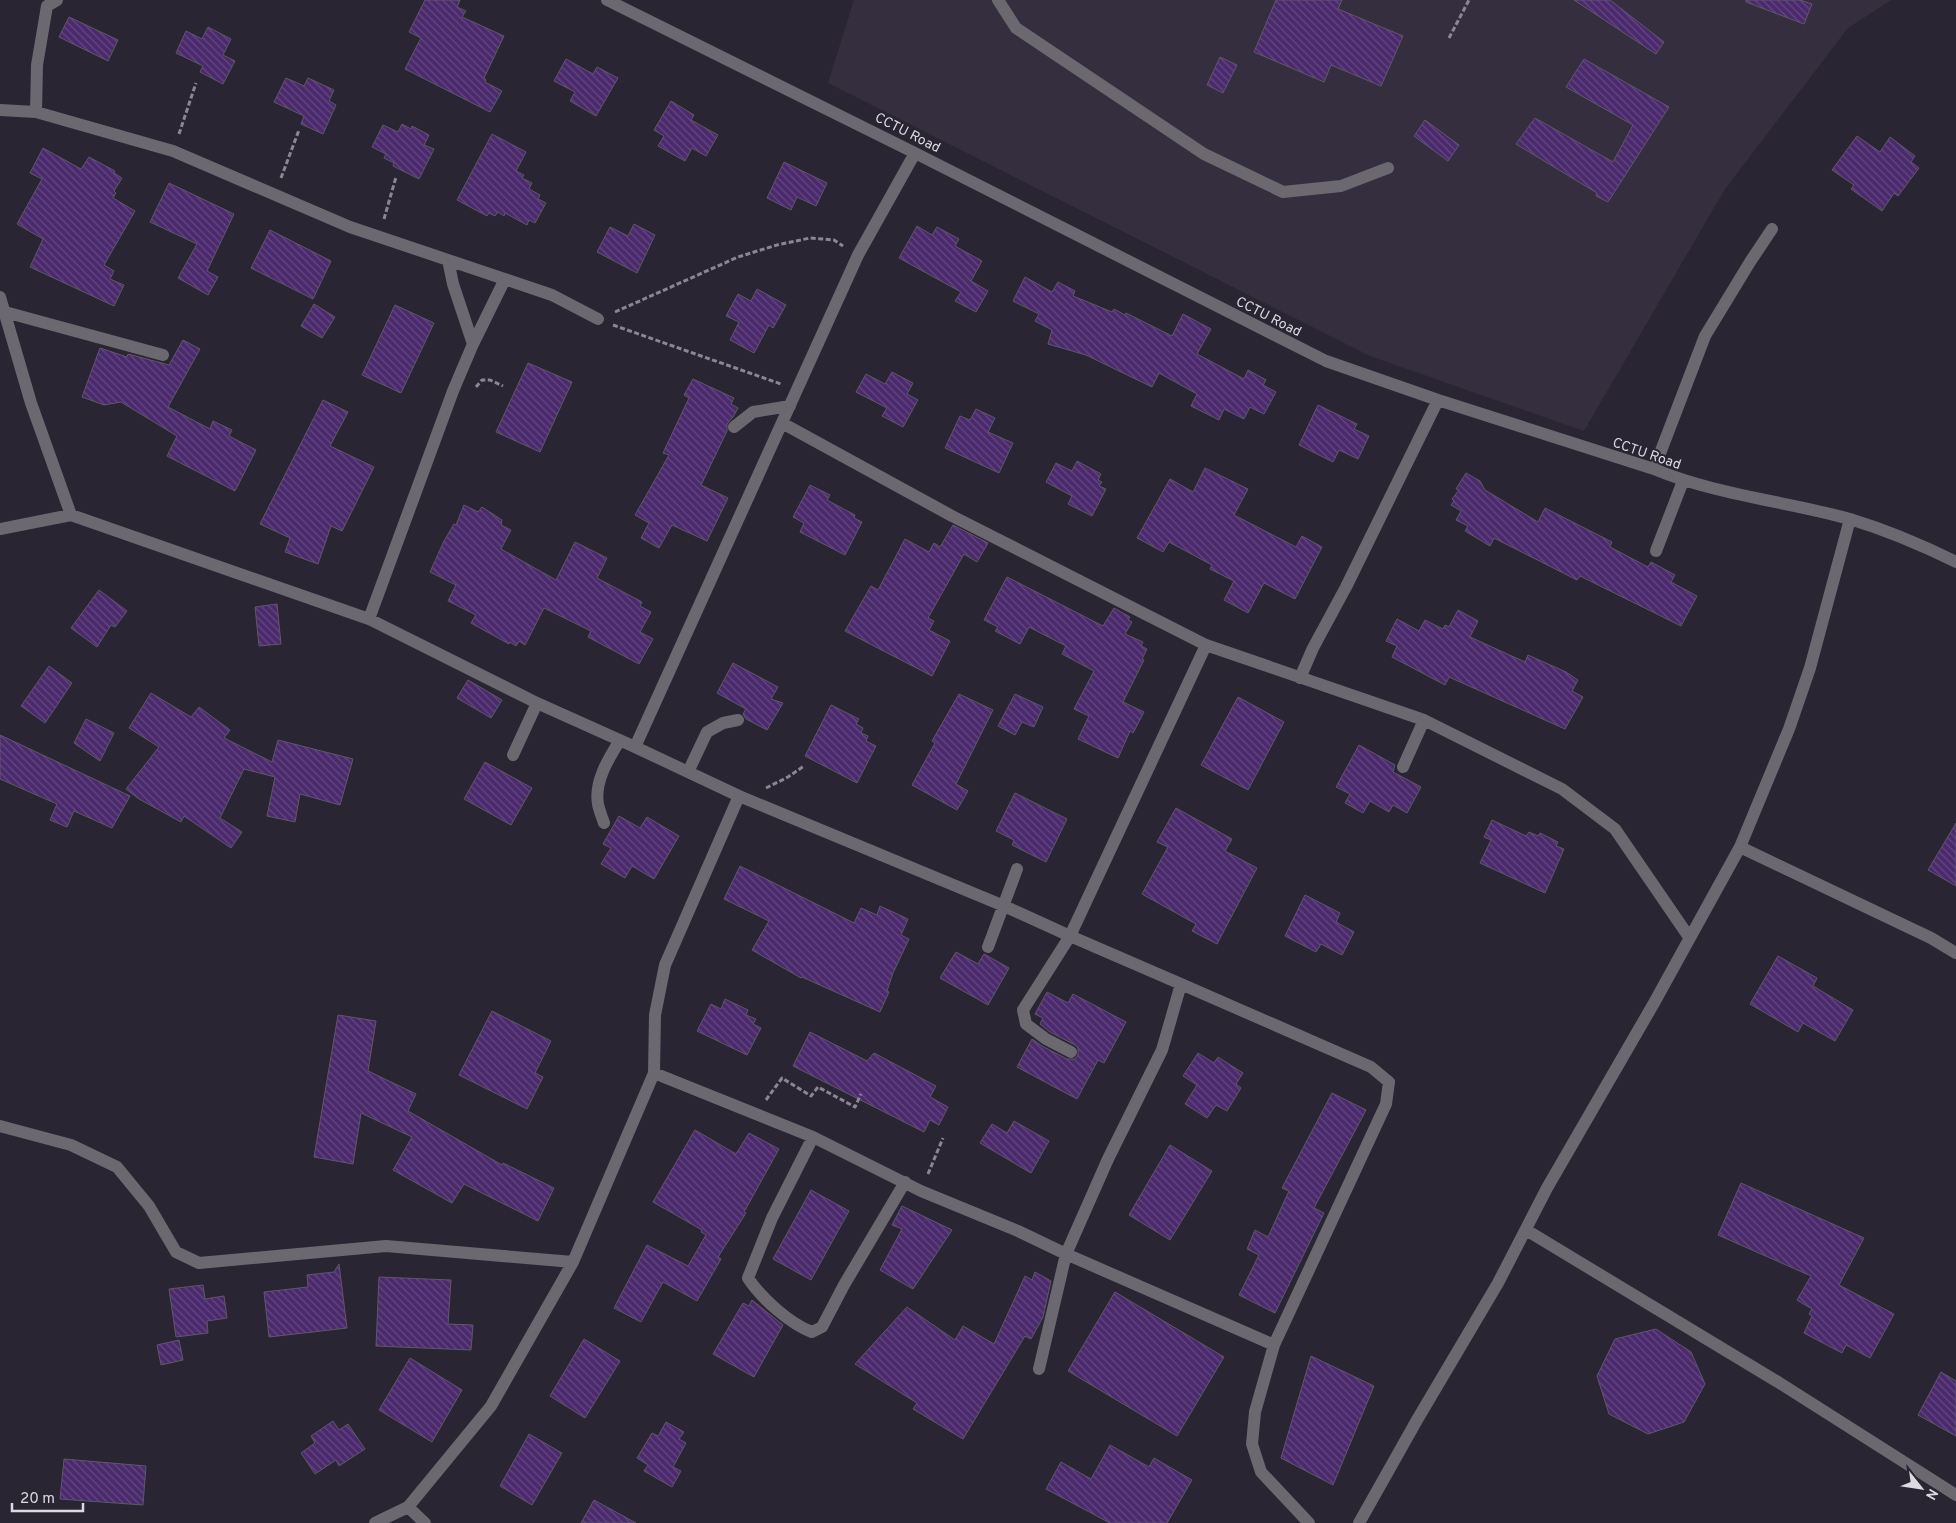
<svg xmlns="http://www.w3.org/2000/svg" width="1956" height="1523" font-family="Overpass,sans-serif">
<style>
.built{fill:#352e3f}
.building{fill:url(#building-back-hatch);stroke:#5e5867}
.lines{fill:none;stroke-linecap:round;stroke-linejoin:round}
.path{stroke:#8b8792;stroke-width:3;stroke-dasharray:5 2.5;stroke-linecap:butt}
.minor{stroke:#6b686f;stroke-width:12}
.labels{text-anchor:middle;stroke-width:4;stroke-linejoin:round;paint-order:stroke}
.street-label{font-size:14px;fill:#dcd9e2;stroke:#2a2532}
</style>
<defs>
<pattern id="building-back-hatch" width="6" height="6" patternUnits="userSpaceOnUse" patternTransform="scale(1.25)"><rect width="6" height="6" fill="#4a2a6c"/><path d="M-1 5l2 2M0 0l6 6M5-1l2 2" fill="none" stroke="#644881"/></pattern>
</defs>
<rect width="100%" height="100%" fill="#2a2532"/>
<path class="built" d="M 854,0 L 1891,0 L 1848,28 L 1725,189 L 1584,431 L 1370,356 L 828,83 Z"/>
<path class="building" d="M 425,0 L 460,0 L 457,7 L 466,11 L 462,17 L 504,36 L 484,78 L 486,80 L 485,82 L 502,91 L 490,112 L 405,69 L 421,38 L 409,32 Z
M 1276,0 L 1342,0 L 1338,9 L 1403,36 L 1381,86 L 1331,65 L 1324,82 L 1254,52 Z
M 1574,0 L 1610,0 L 1664,42 L 1656,54 Z
M 1746,0 L 1800,0 L 1812,4 L 1804,24 L 1746,2 Z
M 69,17 L 118,40 L 108,61 L 59,37 Z
M 208,27 L 231,39 L 223,55 L 235,61 L 223,84 L 200,72 L 203,66 L 176,53 L 186,31 L 202,39 Z
M 1220,57 L 1237,65 L 1223,93 L 1207,85 Z
M 566,59 L 593,74 L 597,67 L 618,78 L 596,116 L 570,101 L 575,92 L 554,81 Z
M 1584,59 L 1669,107 L 1608,202 L 1596,196 L 1597,193 L 1516,144 L 1535,118 L 1613,162 L 1633,125 L 1566,87 Z
M 286,78 L 304,86 L 308,78 L 334,90 L 329,101 L 336,105 L 323,134 L 301,124 L 304,116 L 274,102 Z
M 671,101 L 694,115 L 691,120 L 718,135 L 706,156 L 692,148 L 685,161 L 658,146 L 664,136 L 654,130 Z
M 1425,120 L 1459,145 L 1448,161 L 1414,136 Z
M 402,124 L 411,129 L 412,126 L 429,135 L 424,145 L 434,149 L 419,179 L 393,166 L 394,163 L 384,158 L 386,154 L 372,147 L 383,125 L 398,132 Z
M 492,134 L 526,152 L 516,171 L 524,175 L 522,178 L 532,183 L 529,189 L 540,195 L 538,199 L 546,203 L 535,223 L 529,220 L 527,225 L 505,213 L 504,216 L 498,212 L 495,216 L 489,213 L 487,216 L 457,200 Z
M 1857,136 L 1880,152 L 1890,137 L 1915,156 L 1911,162 L 1919,168 L 1898,196 L 1894,193 L 1882,211 L 1851,189 L 1854,185 L 1832,170 Z
M 43,148 L 81,169 L 89,157 L 115,171 L 114,173 L 122,178 L 114,191 L 116,193 L 113,198 L 135,211 L 104,265 L 114,271 L 110,279 L 124,285 L 114,306 L 30,267 L 43,239 L 17,224 L 42,179 L 30,173 Z
M 784,162 L 827,183 L 816,206 L 797,197 L 791,210 L 767,198 Z
M 169,183 L 234,214 L 207,271 L 218,277 L 208,295 L 178,278 L 197,244 L 150,222 Z
M 634,224 L 655,235 L 637,273 L 597,252 L 610,227 L 628,236 Z
M 917,226 L 932,235 L 937,227 L 959,239 L 955,246 L 982,261 L 971,281 L 988,291 L 976,312 L 955,301 L 961,292 L 899,258 Z
M 270,230 L 331,261 L 313,299 L 251,268 Z
M 1025,277 L 1052,292 L 1058,282 L 1075,291 L 1073,296 L 1112,312 L 1114,309 L 1125,315 L 1126,313 L 1172,336 L 1183,314 L 1211,329 L 1197,354 L 1244,379 L 1248,370 L 1266,380 L 1263,385 L 1276,392 L 1264,414 L 1250,407 L 1244,419 L 1224,409 L 1219,420 L 1191,406 L 1197,394 L 1159,373 L 1152,387 L 1086,355 L 1048,344 L 1052,330 L 1035,321 L 1039,314 L 1013,301 Z
M 757,289 L 786,305 L 773,328 L 769,325 L 754,353 L 730,340 L 739,322 L 726,316 L 738,294 L 751,301 Z
M 314,304 L 335,317 L 322,338 L 301,326 Z
M 395,305 L 434,323 L 401,393 L 362,375 Z
M 183,340 L 200,349 L 168,407 L 210,429 L 213,421 L 232,430 L 229,436 L 256,450 L 235,491 L 167,456 L 177,436 L 121,402 L 104,405 L 82,397 L 100,348 L 127,357 L 128,354 L 169,365 Z
M 528,363 L 572,382 L 540,452 L 496,432 Z
M 892,372 L 913,383 L 907,394 L 918,400 L 903,427 L 882,416 L 887,408 L 856,392 L 866,374 L 885,384 Z
M 693,379 L 734,398 L 731,404 L 738,408 L 733,417 L 727,424 L 727,431 L 701,485 L 728,498 L 707,541 L 672,525 L 659,548 L 641,538 L 649,523 L 635,515 L 669,455 L 663,453 L 689,398 L 684,395 Z
M 323,400 L 348,412 L 330,446 L 374,467 L 342,531 L 331,526 L 318,564 L 285,552 L 290,538 L 260,524 Z
M 1318,405 L 1357,424 L 1354,429 L 1369,436 L 1358,459 L 1339,450 L 1333,462 L 1299,445 Z
M 976,409 L 995,418 L 988,432 L 1013,443 L 999,473 L 945,448 L 960,416 L 970,420 Z
M 1077,461 L 1101,474 L 1098,480 L 1102,482 L 1099,486 L 1106,489 L 1092,516 L 1068,504 L 1072,496 L 1046,482 L 1056,463 L 1072,471 Z
M 1205,468 L 1248,489 L 1234,515 L 1296,547 L 1302,536 L 1322,547 L 1295,599 L 1264,583 L 1248,613 L 1224,600 L 1234,581 L 1210,569 L 1212,565 L 1169,542 L 1163,552 L 1137,538 L 1170,479 L 1193,492 Z
M 1466,473 L 1480,481 L 1485,490 L 1538,522 L 1545,508 L 1612,542 L 1610,547 L 1648,567 L 1651,562 L 1675,575 L 1671,582 L 1697,596 L 1681,626 L 1580,576 L 1577,580 L 1494,538 L 1490,546 L 1465,531 L 1468,526 L 1456,520 L 1461,511 L 1451,505 L 1454,501 L 1452,499 L 1459,490 L 1456,489 Z
M 810,485 L 830,495 L 827,500 L 855,515 L 854,518 L 862,522 L 845,555 L 800,532 L 804,523 L 793,517 Z
M 464,505 L 478,512 L 482,507 L 502,520 L 501,525 L 511,530 L 501,549 L 556,580 L 575,542 L 607,558 L 597,578 L 642,602 L 640,606 L 651,612 L 640,632 L 653,639 L 639,664 L 588,637 L 591,631 L 544,608 L 525,645 L 519,641 L 516,646 L 510,642 L 509,644 L 471,623 L 476,615 L 448,601 L 456,585 L 430,572 L 444,541 L 454,524 L 456,525 Z
M 953,525 L 988,543 L 977,562 L 964,554 L 928,618 L 934,621 L 929,630 L 950,641 L 932,676 L 845,631 L 871,586 L 878,590 L 905,539 L 929,552 L 934,543 L 940,547 Z
M 1007,577 L 1103,626 L 1114,608 L 1130,617 L 1128,620 L 1132,622 L 1125,634 L 1143,642 L 1141,646 L 1147,649 L 1142,659 L 1144,660 L 1123,702 L 1144,712 L 1133,733 L 1130,731 L 1118,758 L 1078,739 L 1089,716 L 1074,709 L 1094,671 L 1062,654 L 1066,646 L 1029,627 L 1020,644 L 995,631 L 998,627 L 984,620 Z
M 99,590 L 127,611 L 115,627 L 111,625 L 97,647 L 71,628 Z
M 277,604 L 281,644 L 259,646 L 255,607 Z
M 1458,610 L 1478,621 L 1470,637 L 1525,662 L 1528,655 L 1566,672 L 1578,680 L 1572,691 L 1583,697 L 1565,729 L 1449,677 L 1445,685 L 1392,657 L 1397,646 L 1386,641 L 1397,619 L 1419,631 L 1425,620 L 1443,629 L 1445,625 L 1449,627 Z
M 733,663 L 778,687 L 771,699 L 783,703 L 767,730 L 746,719 L 743,714 L 746,709 L 717,693 Z
M 49,666 L 72,683 L 45,723 L 21,706 Z
M 468,680 L 502,700 L 491,718 L 457,698 Z
M 151,693 L 191,717 L 199,707 L 230,730 L 224,738 L 272,762 L 278,740 L 353,759 L 340,805 L 300,794 L 295,822 L 267,816 L 275,777 L 244,769 L 220,818 L 242,832 L 231,848 L 184,816 L 181,822 L 139,799 L 126,789 L 159,747 L 129,728 Z
M 959,694 L 993,710 L 956,784 L 968,791 L 957,810 L 912,785 L 935,743 L 932,741 Z
M 1015,694 L 1043,707 L 1034,727 L 1022,722 L 1015,735 L 998,726 Z
M 1238,697 L 1284,722 L 1248,790 L 1201,765 Z
M 831,705 L 859,719 L 856,724 L 863,728 L 861,733 L 868,736 L 866,741 L 876,746 L 857,783 L 805,756 Z
M 86,719 L 114,733 L 100,761 L 74,743 Z
M 0,735 L 130,796 L 112,828 L 74,811 L 67,827 L 50,820 L 57,804 L 0,779 Z
M 1359,745 L 1395,765 L 1393,772 L 1421,787 L 1407,813 L 1393,805 L 1389,812 L 1370,801 L 1363,813 L 1345,803 L 1350,794 L 1336,787 Z
M 485,762 L 532,788 L 511,825 L 464,799 Z
M 1015,793 L 1067,819 L 1046,862 L 1012,845 L 1014,840 L 996,831 Z
M 1176,808 L 1232,839 L 1225,851 L 1257,868 L 1217,944 L 1192,931 L 1196,924 L 1142,894 L 1168,847 L 1157,842 Z
M 619,816 L 640,828 L 647,817 L 679,836 L 654,879 L 632,866 L 625,878 L 601,864 L 611,848 L 603,844 Z
M 1492,820 L 1526,836 L 1529,832 L 1538,836 L 1540,833 L 1558,842 L 1556,846 L 1564,849 L 1545,893 L 1480,863 L 1491,840 L 1484,837 Z
M 1956,823 L 1956,886 L 1928,870 Z
M 740,866 L 854,923 L 861,908 L 877,915 L 880,906 L 908,919 L 901,935 L 909,939 L 893,973 L 887,991 L 889,992 L 880,1012 L 802,977 L 801,978 L 752,950 L 769,921 L 724,899 Z
M 1305,895 L 1340,913 L 1336,922 L 1354,932 L 1342,955 L 1321,944 L 1316,952 L 1285,936 Z
M 956,952 L 978,964 L 984,954 L 1009,968 L 988,1005 L 940,978 Z
M 1778,956 L 1817,978 L 1813,986 L 1853,1010 L 1835,1041 L 1803,1023 L 1798,1032 L 1750,1004 Z
M 1047,992 L 1068,1003 L 1073,994 L 1126,1022 L 1104,1063 L 1098,1060 L 1077,1099 L 1017,1067 L 1032,1039 L 1042,1046 L 1067,1059 L 1075,1059 L 1078,1055 L 1078,1048 L 1075,1045 L 1050,1032 L 1040,1024 L 1043,1018 L 1035,1014 Z
M 725,999 L 748,1010 L 746,1015 L 756,1019 L 753,1024 L 761,1028 L 747,1055 L 697,1031 L 711,1004 L 721,1009 Z
M 492,1011 L 551,1041 L 535,1073 L 543,1077 L 527,1109 L 459,1075 Z
M 338,1015 L 376,1021 L 368,1071 L 416,1094 L 408,1111 L 502,1165 L 503,1163 L 554,1188 L 538,1221 L 464,1184 L 452,1203 L 393,1170 L 412,1137 L 361,1113 L 353,1164 L 314,1157 Z
M 810,1032 L 867,1061 L 874,1053 L 936,1086 L 930,1097 L 948,1107 L 939,1125 L 930,1120 L 924,1132 L 793,1066 Z
M 1198,1053 L 1214,1063 L 1218,1057 L 1243,1073 L 1236,1084 L 1241,1088 L 1227,1111 L 1216,1105 L 1207,1118 L 1185,1104 L 1197,1085 L 1183,1076 Z
M 1332,1093 L 1366,1110 L 1314,1208 L 1324,1213 L 1275,1313 L 1239,1295 L 1259,1255 L 1247,1249 L 1255,1230 L 1268,1237 L 1289,1191 L 1282,1188 Z
M 1014,1121 L 1049,1141 L 1031,1173 L 980,1143 L 992,1124 L 1007,1133 Z
M 695,1130 L 736,1154 L 749,1133 L 779,1149 L 744,1212 L 746,1213 L 718,1257 L 721,1259 L 697,1301 L 663,1282 L 641,1322 L 614,1308 L 647,1245 L 688,1266 L 706,1235 L 701,1232 L 702,1230 L 653,1202 Z
M 1170,1145 L 1212,1171 L 1170,1240 L 1129,1215 Z
M 1741,1183 L 1864,1238 L 1839,1285 L 1894,1314 L 1870,1358 L 1846,1345 L 1842,1353 L 1804,1333 L 1812,1316 L 1809,1314 L 1812,1309 L 1797,1300 L 1811,1276 L 1718,1235 Z
M 811,1190 L 849,1211 L 811,1280 L 773,1259 Z
M 902,1206 L 952,1230 L 913,1289 L 880,1270 L 902,1229 L 892,1225 Z
M 339,1264 L 347,1328 L 269,1337 L 264,1292 L 308,1287 L 307,1275 L 334,1272 Z
M 1035,1272 L 1051,1281 L 1043,1317 L 1031,1339 L 1025,1336 L 963,1439 L 913,1409 L 917,1403 L 855,1364 L 907,1307 L 955,1340 L 963,1326 L 994,1344 L 1025,1276 L 1032,1280 Z
M 379,1277 L 451,1280 L 448,1324 L 473,1325 L 471,1350 L 376,1346 Z
M 203,1285 L 205,1299 L 224,1296 L 227,1318 L 207,1321 L 208,1333 L 176,1337 L 169,1289 Z
M 1115,1292 L 1224,1357 L 1177,1436 L 1068,1371 Z
M 752,1300 L 783,1325 L 754,1377 L 713,1354 L 743,1303 L 749,1306 Z
M 1656,1329 L 1691,1352 L 1705,1384 L 1684,1422 L 1648,1434 L 1609,1414 L 1597,1376 L 1615,1339 Z
M 584,1339 L 620,1361 L 585,1418 L 550,1396 Z
M 179,1340 L 183,1360 L 161,1365 L 157,1345 Z
M 1311,1356 L 1374,1386 L 1333,1485 L 1281,1458 Z
M 410,1358 L 462,1390 L 432,1442 L 379,1410 Z
M 1941,1372 L 1956,1381 L 1956,1436 L 1918,1415 Z
M 333,1421 L 339,1430 L 348,1424 L 365,1449 L 339,1466 L 336,1460 L 315,1474 L 301,1453 L 315,1443 L 311,1436 Z
M 666,1422 L 684,1432 L 679,1439 L 686,1443 L 673,1467 L 681,1471 L 672,1487 L 644,1471 L 648,1465 L 637,1458 L 652,1433 L 658,1436 Z
M 529,1434 L 562,1453 L 532,1505 L 500,1486 Z
M 1110,1445 L 1149,1467 L 1154,1458 L 1192,1480 L 1167,1523 L 1110,1523 L 1046,1489 L 1061,1462 L 1091,1479 Z
M 64,1459 L 146,1466 L 143,1505 L 60,1499 Z
M 594,1500 L 636,1523 L 581,1523 Z"/>
<g class="lines">
<path class="path" d="M 1449,38 L 1469,0
M 179,134 L 196,83
M 281,178 L 299,130
M 384,219 L 396,177
M 615,312 L 738,257 L 777,245 L 810,238 L 834,240 L 843,246
M 613,325 L 781,384
M 476,387 L 482,380 L 490,380 L 503,386
M 766,788 L 788,777 L 804,766
M 766,1100 L 782,1078 L 811,1096 L 818,1087 L 855,1107 L 861,1094
M 928,1174 L 943,1138"/>
<path class="minor" d="M 607,0 L 915,153 L 1326,361 L 1438,400 L 1654,469 C 1716,495 1785,501 1850,519 C 1886,530 1922,545 1956,562
M 998,0 L 1016,28 L 1204,154 L 1283,192 L 1341,186 L 1388,168
M 0,110 L 36,112 L 173,151 L 350,227 L 552,295 L 598,319
M 36,112 L 37,65 L 47,6 L 57,0
M 448,260 L 453,284 L 473,344
M 0,297 L 31,403 L 71,515 L 369,619 L 537,703 L 635,747 L 858,255 L 915,153
M 5,312 L 163,355
M 734,427 L 753,412 L 790,406
M 1654,469 L 1705,336 L 1750,262 L 1772,229
M 0,529 L 71,515
M 1656,551 L 1683,481
M 369,619 L 453,391 L 473,344 L 505,279
M 1206,645 L 1424,720 L 1562,789 L 1615,829 L 1689,937
M 1300,678 L 1313,648 L 1346,587 L 1438,400
M 513,755 L 537,703
M 1403,767 L 1424,720
M 688,772 L 707,732 L 723,723 L 738,720
M 739,796 L 1004,906 L 1070,936 L 1206,645 L 952,516 L 782,423
M 604,823 C 602,817 599,810 598,804 C 594,781 609,758 620,740
M 1740,847 L 1931,938 L 1956,953
M 988,947 L 1017,869
M 654,1073 L 813,1137 L 921,1191 L 1018,1231 L 1066,1254 L 1108,1159 L 1162,1050 L 1181,984 L 1070,936 L 1023,1010 L 1026,1024 L 1046,1039 L 1071,1052
M 0,1126 L 71,1145 L 117,1167 L 149,1206 L 176,1252 L 199,1263 L 386,1246 L 573,1262
M 813,1137 L 772,1218 L 748,1278 C 761,1298 790,1324 812,1332 L 822,1327 L 844,1285 L 905,1182
M 1526,1230 L 1778,1382 L 1956,1495
M 1274,1345 L 1255,1412 L 1252,1444 L 1261,1472 L 1309,1523
M 1039,1369 L 1066,1254 L 1274,1345 L 1386,1104 L 1389,1082 L 1371,1067 L 1181,984
M 408,1507 L 425,1523
M 375,1523 L 408,1507 L 491,1406 L 573,1262 L 654,1073 L 655,1015 L 665,965 L 739,796 L 635,747
M 1359,1523 L 1417,1420 L 1498,1283 L 1547,1188 L 1654,1003 L 1740,847 L 1789,729 L 1810,668 L 1850,519"/>
</g>
<g class="labels">
<g class="street-label">
<text transform="translate(908 132) rotate(27)" y="5">CCTU Road</text>
<text transform="translate(1269 316) rotate(27)" y="5">CCTU Road</text>
<text transform="translate(1647 453) rotate(19)" y="5">CCTU Road</text>
</g>
</g>
<g transform="translate(1921 1488) rotate(120)" stroke="#2a2532" stroke-width="4" paint-order="stroke">
<path d="M0-4L9 19L0 12L-9 19Z" fill="#dcd9e2"/>
<text y="-8" font-size="14" font-weight="bold" text-anchor="middle" fill="#dcd9e2">N</text>
</g>
<path d="M12 1503v8h71v-8" fill="none" stroke="#dcd9e2" stroke-width="2.5"/>
<text x="20" y="1503" font-size="15" fill="#dcd9e2" stroke="#2a2532" stroke-width="4" paint-order="stroke">20 m</text>
</svg>
